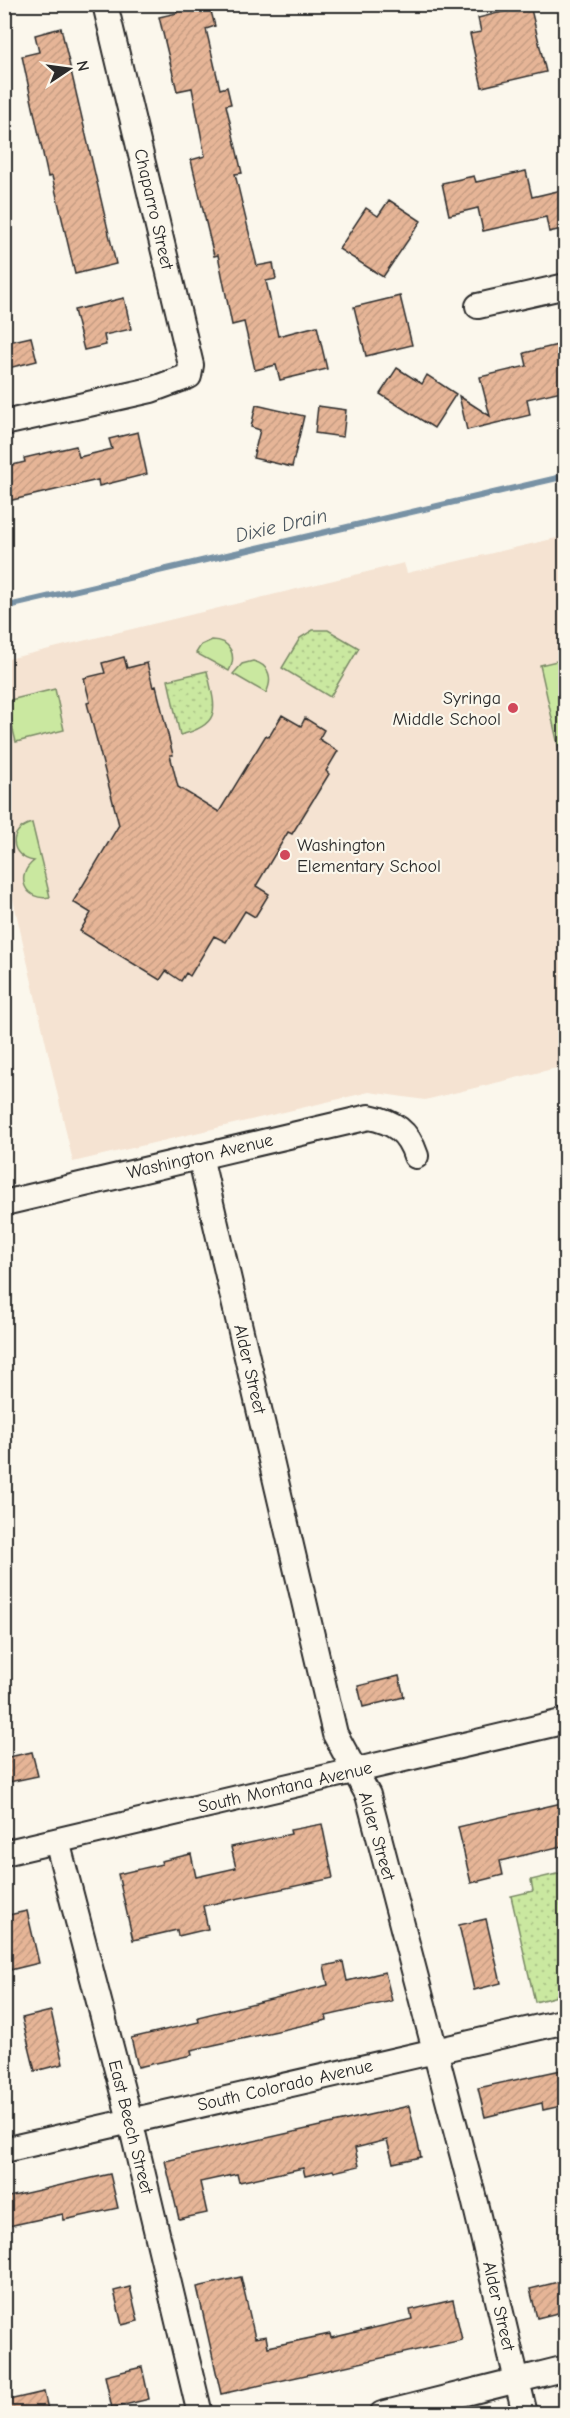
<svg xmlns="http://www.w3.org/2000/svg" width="570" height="2418" font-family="'Comic Neue',sans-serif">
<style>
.built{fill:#f5e3d2}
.grass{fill:#cae8a0;stroke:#7a8a66;stroke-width:1.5}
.park{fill:url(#park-dots);stroke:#7a8a66;stroke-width:1.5}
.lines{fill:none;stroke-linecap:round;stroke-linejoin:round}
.stream{stroke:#7892a5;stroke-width:6}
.building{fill:url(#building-hatch);stroke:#2b2b2b;stroke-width:1.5}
.minor-casing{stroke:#2b2b2b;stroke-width:28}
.minor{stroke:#fbf7ec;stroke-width:24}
.poi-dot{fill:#d1495b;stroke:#fbf7ec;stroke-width:2}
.labels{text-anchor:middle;stroke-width:4.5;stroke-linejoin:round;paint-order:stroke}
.street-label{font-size:18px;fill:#2b2b2b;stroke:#fbf7ec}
.poi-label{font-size:18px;fill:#2b2b2b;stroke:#fbf7ec;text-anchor:end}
.water-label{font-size:20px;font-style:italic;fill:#4b565e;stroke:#fbf7ec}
</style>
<defs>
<pattern id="park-dots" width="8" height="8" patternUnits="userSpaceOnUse" patternTransform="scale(1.5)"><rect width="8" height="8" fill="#cae8a0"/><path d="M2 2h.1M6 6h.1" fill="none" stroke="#aec78a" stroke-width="1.8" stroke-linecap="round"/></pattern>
<pattern id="building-hatch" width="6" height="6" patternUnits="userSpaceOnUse" patternTransform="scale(1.5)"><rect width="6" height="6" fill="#e6b597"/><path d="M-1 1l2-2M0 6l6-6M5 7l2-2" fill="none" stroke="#c59c82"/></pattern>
</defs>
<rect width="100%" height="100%" fill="#fbf7ec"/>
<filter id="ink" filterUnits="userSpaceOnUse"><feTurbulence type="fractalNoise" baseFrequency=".0167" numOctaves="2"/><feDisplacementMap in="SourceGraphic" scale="12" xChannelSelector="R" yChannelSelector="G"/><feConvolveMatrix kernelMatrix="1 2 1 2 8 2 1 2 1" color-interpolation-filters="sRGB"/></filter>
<g filter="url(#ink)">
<path class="built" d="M 565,536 L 565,1066 L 425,1100 L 369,1092 L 73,1162 L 5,864 L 4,660 L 404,563 L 407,573 Z"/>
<path class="grass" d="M 212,640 C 231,640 237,656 229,671 L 196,653 L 201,645 Z
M 565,659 L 566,659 L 565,776 L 540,665 Z
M 253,661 C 270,665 273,679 266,693 L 233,674 L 242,664 Z
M 55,689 L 64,730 L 16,742 L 6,701 Z
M 32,823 L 50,897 C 25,902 14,876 34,861 C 9,857 7,829 32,823 Z"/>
<path class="park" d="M 313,630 L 328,630 L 359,648 L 330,697 L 282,668 L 300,638 Z
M 207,671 C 215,707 224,724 180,735 L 168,680 Z
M 565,1872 L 565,1994 L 535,2002 L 511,1896 L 533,1891 L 531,1880 Z"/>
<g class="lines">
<path class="stream" d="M 4,607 L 566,476"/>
</g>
<path class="building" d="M 175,4 L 209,4 L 215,26 L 206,29 L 220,89 L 227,87 L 231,104 L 226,105 L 242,173 L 235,174 L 257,266 L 273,263 L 276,279 L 266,281 L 278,336 L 317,326 L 327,369 L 280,380 L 276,365 L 255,370 L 244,322 L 232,325 L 218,255 L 214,256 L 191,160 L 205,156 L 192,88 L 177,91 L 159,17 L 177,13 Z
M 530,5 L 546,72 L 482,87 L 470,34 L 481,32 L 478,18 Z
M 61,28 L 116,264 L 75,274 L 52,176 L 48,177 L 22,56 L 39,52 L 35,35 Z
M 526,171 L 532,197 L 566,189 L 566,228 L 549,232 L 546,217 L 483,231 L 478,208 L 449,215 L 442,183 L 474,176 L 476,182 Z
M 389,200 L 421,221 L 383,277 L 339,249 L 366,208 L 378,216 Z
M 400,296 L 412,345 L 366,356 L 354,307 Z
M 124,298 L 131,329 L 104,335 L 106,345 L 84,350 L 74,310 Z
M 31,337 L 37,361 L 4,369 L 4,343 Z
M 566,343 L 566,390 L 527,399 L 530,415 L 467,430 L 459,396 L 490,416 L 480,377 L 527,366 L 524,353 Z
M 397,368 L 422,384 L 427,375 L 456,394 L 434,428 L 380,394 Z
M 256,405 L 304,416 L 292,467 L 253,458 L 260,430 L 251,427 Z
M 318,406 L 346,410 L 343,437 L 315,433 Z
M 138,432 L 147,474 L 99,486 L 98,480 L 4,502 L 4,467 L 25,462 L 24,458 L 76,446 L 79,457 L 112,449 L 109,439 Z
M 124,657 L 127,668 L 147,663 L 153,687 L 156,686 L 173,755 L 170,755 L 178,787 L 219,812 L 266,735 L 269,737 L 282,715 L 301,726 L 305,718 L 324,730 L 319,739 L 338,751 L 326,771 L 329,774 L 292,834 L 288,832 L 256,886 L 269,894 L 255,917 L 245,911 L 226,942 L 214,936 L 190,976 L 186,973 L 181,981 L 166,971 L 160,980 L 80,931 L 91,913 L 73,902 L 119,825 L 87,703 L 90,702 L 84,678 L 105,673 L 102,663 Z
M 399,1676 L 404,1697 L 363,1707 L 358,1686 Z
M 32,1752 L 38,1776 L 4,1783 L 4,1758 Z
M 566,1802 L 566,1845 L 500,1861 L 503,1875 L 471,1883 L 458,1827 Z
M 322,1824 L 333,1878 L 203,1906 L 208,1929 L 178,1936 L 177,1930 L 133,1940 L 118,1874 L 162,1864 L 161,1861 L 191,1854 L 196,1877 L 236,1868 L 231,1847 L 291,1834 L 290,1830 Z
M 27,1911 L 39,1963 L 10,1970 L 4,1947 L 4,1916 Z
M 486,1919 L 501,1983 L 474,1990 L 459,1925 Z
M 343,1962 L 347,1981 L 385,1972 L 392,2001 L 326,2016 L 327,2020 L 191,2050 L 192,2055 L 138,2067 L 131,2038 L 199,2022 L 198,2017 L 328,1985 L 324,1966 Z
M 51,2011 L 63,2064 L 35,2071 L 22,2018 Z
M 566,2069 L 566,2105 L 543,2110 L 542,2103 L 485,2117 L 478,2088 Z
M 409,2106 L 421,2157 L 393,2163 L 387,2140 L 355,2148 L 359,2166 L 334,2172 L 333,2170 L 305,2176 L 303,2168 L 239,2182 L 237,2174 L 200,2182 L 207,2213 L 179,2219 L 165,2161 Z
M 110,2174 L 118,2208 L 64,2220 L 63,2214 L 4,2227 L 4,2198 Z
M 241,2277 L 255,2338 L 266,2336 L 268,2347 L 330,2334 L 331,2338 L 412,2319 L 410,2310 L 453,2300 L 462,2340 L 221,2394 L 197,2287 Z
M 566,2280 L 566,2311 L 537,2318 L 530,2289 Z
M 130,2287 L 138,2321 L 122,2325 L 114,2291 Z
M 142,2367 L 149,2399 L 112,2408 L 105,2376 Z
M 44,2392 L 49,2414 L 4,2414 L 4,2401 Z"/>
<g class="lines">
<defs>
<path id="minor" d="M 478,306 L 566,286
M 4,423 L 151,390 L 189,376 L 191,365 L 105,4
M 200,1156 L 335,1734 L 368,1795 L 474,2199 L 525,2414
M 4,1203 L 369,1117 C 394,1122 408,1131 416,1156
M 57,1841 L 130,2120 L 200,2414
M 4,1853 L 566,1721
M 4,2150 L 566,2021
M 382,2414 L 566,2368"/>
</defs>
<use href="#minor" class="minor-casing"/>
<use href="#minor" class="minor"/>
</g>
</g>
<g class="poi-dot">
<circle cx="513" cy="708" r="6"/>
<circle cx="285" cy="855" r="6"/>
</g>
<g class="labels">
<g class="street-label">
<text transform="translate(154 209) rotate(77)" y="6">Chaparro Street</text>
<text transform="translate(200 1156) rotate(-13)" y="6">Washington Avenue</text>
<text transform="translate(250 1369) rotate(77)" y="6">Alder Street</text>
<text transform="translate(285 1787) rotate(-13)" y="6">South Montana Avenue</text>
<text transform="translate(377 1836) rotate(74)" y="6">Alder Street</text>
<text transform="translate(285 2085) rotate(-13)" y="6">South Colorado Avenue</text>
<text transform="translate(131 2127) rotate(76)" y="6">East Beech Street</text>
<text transform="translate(499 2306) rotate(77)" y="6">Alder Street</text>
</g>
<g class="poi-label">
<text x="501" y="704">Syringa<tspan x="501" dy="21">Middle School</tspan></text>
<text x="297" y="851" text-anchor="start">Washington<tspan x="297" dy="21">Elementary School</tspan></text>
</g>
<g class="water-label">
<text transform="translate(281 525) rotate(-13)" y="7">Dixie Drain</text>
</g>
</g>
<rect width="570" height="2418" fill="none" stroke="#fbf7ec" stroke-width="24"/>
<rect x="12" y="12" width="546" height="2394" fill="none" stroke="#2b2b2b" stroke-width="2" filter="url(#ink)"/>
<g transform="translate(69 69) rotate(77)" stroke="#fbf7ec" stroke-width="4.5" paint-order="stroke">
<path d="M0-4.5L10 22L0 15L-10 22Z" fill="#2b2b2b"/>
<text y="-9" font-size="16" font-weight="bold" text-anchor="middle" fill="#2b2b2b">N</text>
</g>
</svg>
